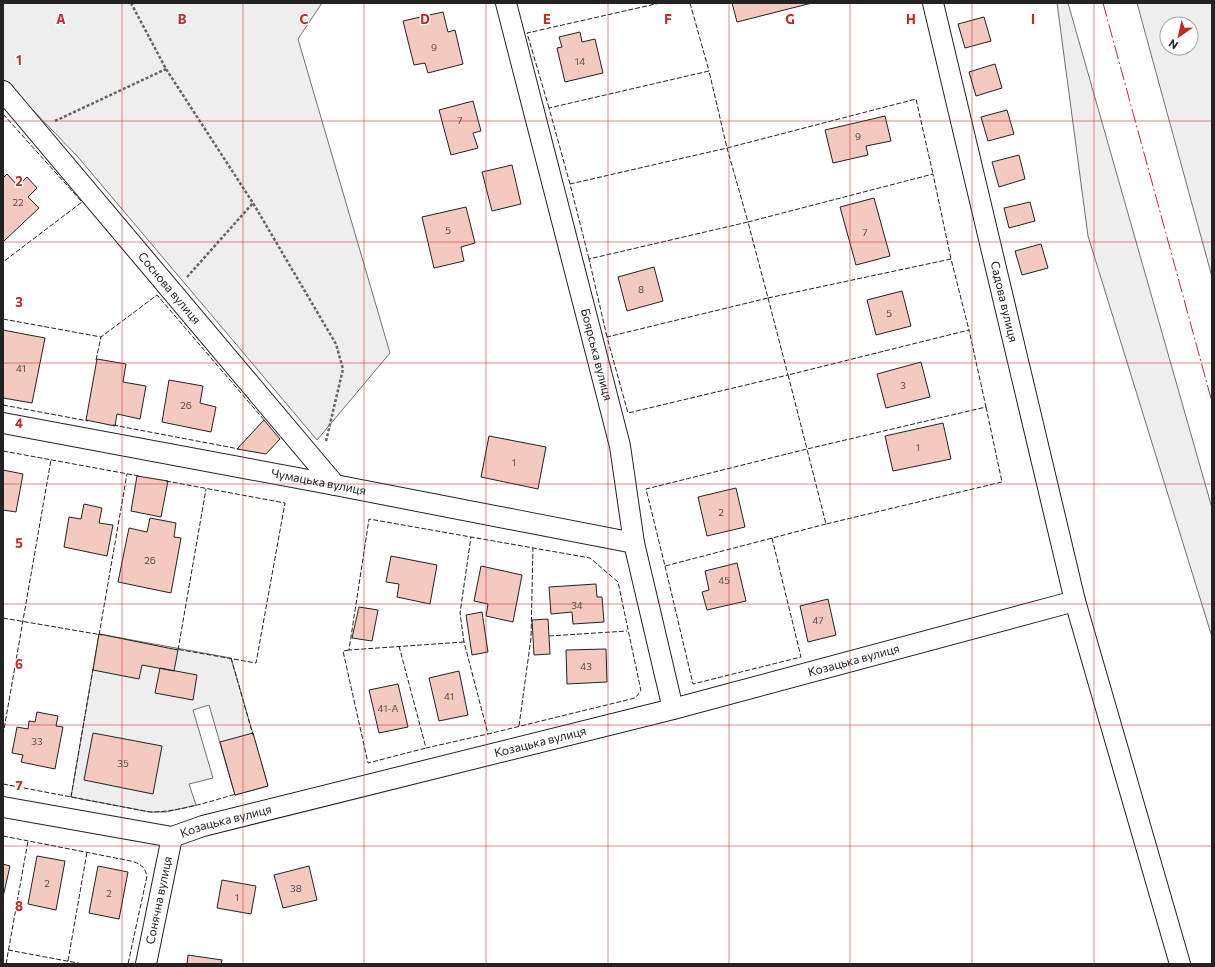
<svg xmlns="http://www.w3.org/2000/svg" width="1215" height="967" font-family="Commissioner,sans-serif">
<style>
.green{fill:#eee;stroke:#6f6f6f;fill-rule:evenodd}
.building{fill:#f3c9c0;stroke:#222}
.lines{fill:none;stroke-linecap:round;stroke-linejoin:round}
.street-casing{stroke:#222;stroke-width:22}
.path{stroke:#646464;stroke-width:2.5;stroke-dasharray:3 2;stroke-linecap:butt}
.street{stroke:#fff;stroke-width:20}
.fence{stroke:#222;stroke-width:1;stroke-dasharray:5 2;stroke-linecap:butt}
.power{stroke:#c62828;stroke-width:1;stroke-dasharray:14 3 2 3;stroke-linecap:butt}
.grid{fill:none;stroke:#c62828;stroke-width:1;stroke-opacity:0.55}
.labels{text-anchor:middle;stroke-width:3;stroke-linejoin:round;paint-order:stroke}
.number-label{font-size:10px;fill:#564c4a}
.street-label{font-size:12px;fill:#222;stroke:#fff}
.grid-label{font-size:13px;text-anchor:middle;font-weight:bold;fill:#c62828;stroke:#fff;stroke-width:3;stroke-linejoin:round;paint-order:stroke}
</style>
<rect width="100%" height="100%" fill="#fff"/>
<path class="green" d="M 3,3 L 322,3 L 298,39 L 390,353 L 317,440 L 78,157 L 3,79 Z
M 1057,3 L 1068,3 L 1212,508 L 1212,637 L 1088,236 Z
M 1137,3 L 1212,3 L 1212,277 ZM 1167,24 L 1191,24 L 1191,48 L 1167,48 Z
M 99,634 L 231,658 L 268,786 L 235,795 L 209,705 L 193,710 L 213,778 L 189,784 L 196,805 L 166,812 L 150,812 L 71,797 Z"/>
<path class="building" d="M 732,3 L 812,3 L 737,22 Z
M 443,12 L 448,32 L 455,30 L 463,64 L 428,73 L 425,63 L 414,65 L 403,21 Z
M 984,17 L 991,41 L 965,48 L 958,24 Z
M 580,32 L 582,42 L 595,39 L 603,73 L 565,82 L 557,48 L 562,47 L 559,37 Z
M 995,64 L 1002,88 L 976,96 L 969,72 Z
M 473,101 L 481,131 L 473,133 L 478,148 L 451,155 L 439,110 Z
M 1007,110 L 1014,134 L 988,141 L 981,117 Z
M 885,116 L 891,141 L 866,146 L 868,155 L 833,163 L 825,130 Z
M 1019,155 L 1025,179 L 999,187 L 992,162 Z
M 512,165 L 521,204 L 492,211 L 482,172 Z
M 7,174 L 18,186 L 27,177 L 37,188 L 28,197 L 39,208 L 4,241 L 3,239 L 3,178 Z
M 874,198 L 890,256 L 856,265 L 840,207 Z
M 1030,202 L 1035,221 L 1009,228 L 1004,208 Z
M 466,207 L 475,243 L 461,247 L 464,261 L 434,268 L 422,217 Z
M 1041,244 L 1048,268 L 1022,275 L 1015,251 Z
M 654,267 L 663,301 L 627,311 L 618,277 Z
M 902,291 L 911,326 L 876,335 L 867,300 Z
M 3,330 L 45,338 L 32,403 L 3,398 Z
M 97,359 L 126,364 L 123,382 L 146,386 L 140,419 L 117,414 L 115,426 L 86,420 Z
M 921,362 L 930,397 L 886,408 L 877,374 Z
M 169,380 L 203,386 L 200,403 L 216,407 L 211,432 L 162,422 Z
M 264,420 L 280,439 L 266,454 L 237,449 Z
M 943,423 L 951,459 L 893,471 L 885,436 Z
M 489,436 L 546,447 L 538,489 L 481,477 Z
M 3,470 L 23,474 L 16,512 L 3,510 Z
M 137,476 L 168,481 L 161,517 L 131,511 Z
M 736,488 L 745,527 L 707,536 L 698,497 Z
M 84,504 L 102,508 L 99,523 L 113,525 L 107,556 L 64,547 L 69,517 L 81,519 Z
M 150,518 L 176,523 L 174,537 L 181,538 L 171,593 L 118,582 L 129,528 L 147,532 Z
M 391,556 L 437,565 L 430,604 L 397,597 L 399,584 L 386,582 Z
M 737,563 L 746,601 L 707,610 L 702,592 L 709,590 L 705,571 Z
M 481,566 L 522,575 L 513,622 L 486,616 L 488,604 L 474,601 Z
M 596,584 L 597,597 L 602,597 L 604,622 L 573,624 L 572,612 L 551,614 L 549,587 Z
M 828,599 L 836,635 L 808,642 L 800,606 Z
M 359,607 L 378,610 L 372,641 L 352,638 Z
M 482,612 L 488,652 L 472,655 L 466,615 Z
M 548,619 L 550,654 L 534,655 L 532,620 Z
M 99,634 L 178,650 L 174,671 L 142,665 L 139,679 L 93,670 Z
M 606,649 L 607,682 L 567,684 L 566,650 Z
M 160,668 L 197,675 L 193,700 L 155,693 Z
M 459,671 L 468,715 L 439,721 L 429,678 Z
M 398,684 L 408,727 L 379,733 L 369,690 Z
M 37,712 L 58,716 L 56,726 L 63,727 L 55,769 L 21,762 L 23,755 L 12,753 L 17,727 L 28,729 L 29,721 L 35,722 Z
M 93,733 L 162,746 L 153,794 L 84,780 Z
M 253,733 L 268,786 L 235,795 L 220,742 Z
M 37,856 L 65,861 L 56,910 L 28,904 Z
M 3,864 L 10,866 L 3,897 Z
M 98,866 L 128,872 L 119,919 L 89,913 Z
M 309,866 L 317,900 L 283,908 L 274,875 Z
M 222,880 L 256,886 L 251,914 L 217,908 Z
M 188,955 L 222,960 L 221,964 L 187,964 Z"/>
<g class="lines">
<defs>
<g id="street">
<path id="s1" d="M 506,3 L 620,446 L 634,543 L 673,709"/>
<path id="s2" d="M 933,3 L 1075,601 L 1180,964"/>
<path id="s3" d="M 3,91 L 335,485"/>
<path id="s4" d="M 3,423 L 335,485 L 634,543"/>
<path id="s5" d="M 3,807 L 172,837 L 203,826 L 673,709 L 1075,601"/>
<path id="s6" d="M 146,964 L 172,837"/>
</g>
</defs>
<use href="#street" class="street-casing"/>
<path class="path" d="M 131,3 L 166,69 L 253,203 L 336,344 L 343,369 L 326,441
M 55,121 L 166,69
M 187,277 L 253,203"/>
<use href="#street" class="street"/>
<path class="fence" d="M 690,3 L 709,71
M 549,108 L 527,33 L 660,3
M 3,114 L 82,202 L 3,262
M 570,184 L 549,108 L 709,71 L 727,148 L 916,99 L 933,174
M 589,259 L 570,184 L 727,148 L 748,222 L 933,174 L 951,259
M 768,298 L 788,375 L 628,413 L 607,337 Z
M 3,319 L 101,337 L 157,295 L 265,421
M 607,337 L 589,259 L 748,222 L 768,298 L 951,259 L 969,330
M 96,360 L 101,337
M 3,405 L 88,421
M 986,407 L 1002,482 L 826,524 L 807,449 Z
M 113,425 L 239,449
M 3,451 L 139,476
M 166,481 L 285,503 L 256,663 L 176,649
M 826,524 L 665,566 L 646,489 L 807,449 L 788,375 L 969,330 L 986,407
M 665,566 L 693,684 L 801,657 L 772,538
M 3,618 L 102,635
M 99,635 L 127,474
M 549,636 L 627,631
M 464,642 L 349,650 L 369,519 L 590,558 L 618,582 L 641,691 L 635,698 L 488,734 L 464,642 L 460,613 L 471,537
M 399,646 L 426,748 L 488,734
M 178,650 L 206,489
M 349,650 L 343,651 L 368,763 L 426,748
M 231,658 L 253,735
M 519,726 L 531,638 L 533,548
M 3,735 L 51,460
M 3,784 L 150,812 C 179,812 208,802 236,794
M 71,797 L 93,669
M 3,836 L 131,861 C 141,864 144,866 147,876 L 128,964
M 8,950 L 83,964
M 68,961 L 87,852
M 6,964 L 28,841"/>
<path class="power" d="M 1103,3 L 1212,402"/>
</g>
<path class="grid" d="M 122,3 L 122,964M 243,3 L 243,964M 364,3 L 364,964M 486,3 L 486,964M 608,3 L 608,964M 729,3 L 729,964M 850,3 L 850,964M 972,3 L 972,964M 1094,3 L 1094,964M 3,121 L 1212,121M 3,242 L 1212,242M 3,363 L 1212,363M 3,484 L 1212,484M 3,604 L 1212,604M 3,725 L 1212,725M 3,846 L 1212,846"/>
<g class="labels">
<g class="number-label">
<text x="434" y="51">9</text>
<text x="580" y="65">14</text>
<text x="460" y="124">7</text>
<text x="858" y="140">9</text>
<text x="18" y="206">22</text>
<text x="448" y="234">5</text>
<text x="865" y="236">7</text>
<text x="641" y="293">8</text>
<text x="889" y="317">5</text>
<text x="21" y="372">41</text>
<text x="903" y="389">3</text>
<text x="186" y="409">26</text>
<text x="918" y="451">1</text>
<text x="514" y="466">1</text>
<text x="721" y="516">2</text>
<text x="150" y="564">26</text>
<text x="724" y="584">45</text>
<text x="577" y="609">34</text>
<text x="818" y="624">47</text>
<text x="586" y="670">43</text>
<text x="449" y="700">41</text>
<text x="388" y="712">41-А</text>
<text x="37" y="745">33</text>
<text x="123" y="767">35</text>
<text x="47" y="887">2</text>
<text x="296" y="892">38</text>
<text x="109" y="897">2</text>
<text x="237" y="901">1</text>
</g>
<g class="street-label">
<text dy="4" stroke="none"><textPath href="#s3" startOffset="258">Соснова вулиця</textPath></text>
<text dy="4" stroke="none"><textPath href="#s2" startOffset="307">Садова вулиця</textPath></text>
<text dy="4" stroke="none"><textPath href="#s1" startOffset="363">Боярська вулиця</textPath></text>
<text dy="4" stroke="none"><textPath href="#s4" startOffset="321">Чумацька вулиця</textPath></text>
<text dy="4" stroke="none"><textPath href="#s5" startOffset="876">Козацька вулиця</textPath></text>
<text dy="4" stroke="none"><textPath href="#s5" startOffset="552">Козацька вулиця</textPath></text>
<text dy="4" stroke="none"><textPath href="#s5" startOffset="228">Козацька вулиця</textPath></text>
<text dy="4" stroke="none"><textPath href="#s6" startOffset="65">Сонячна вулиця</textPath></text>
</g>
</g>
<g class="grid-label">
<text x="61" y="24">A</text>
<text x="182" y="24">B</text>
<text x="304" y="24">C</text>
<text x="425" y="24">D</text>
<text x="547" y="24">E</text>
<text x="668" y="24">F</text>
<text x="790" y="24">G</text>
<text x="911" y="24">H</text>
<text x="1033" y="24">I</text>
<text x="19" y="65">1</text>
<text x="19" y="186">2</text>
<text x="19" y="307">3</text>
<text x="19" y="428">4</text>
<text x="19" y="548">5</text>
<text x="19" y="669">6</text>
<text x="19" y="790">7</text>
<text x="19" y="911">8</text>
</g>
<rect width="1215" height="967" fill="none" stroke="#222222" stroke-width="8"/>
<g transform="translate(1179 36) rotate(214)"><circle r="19" fill="#ffffff" stroke="#a7a7a7"/>
<path d="M0-3L7 15L0 10L-7 15Z" fill="#c62828"/>
<text y="-6" font-size="11" font-weight="bold" text-anchor="middle" fill="#222222">N</text>
</g>
</svg>
